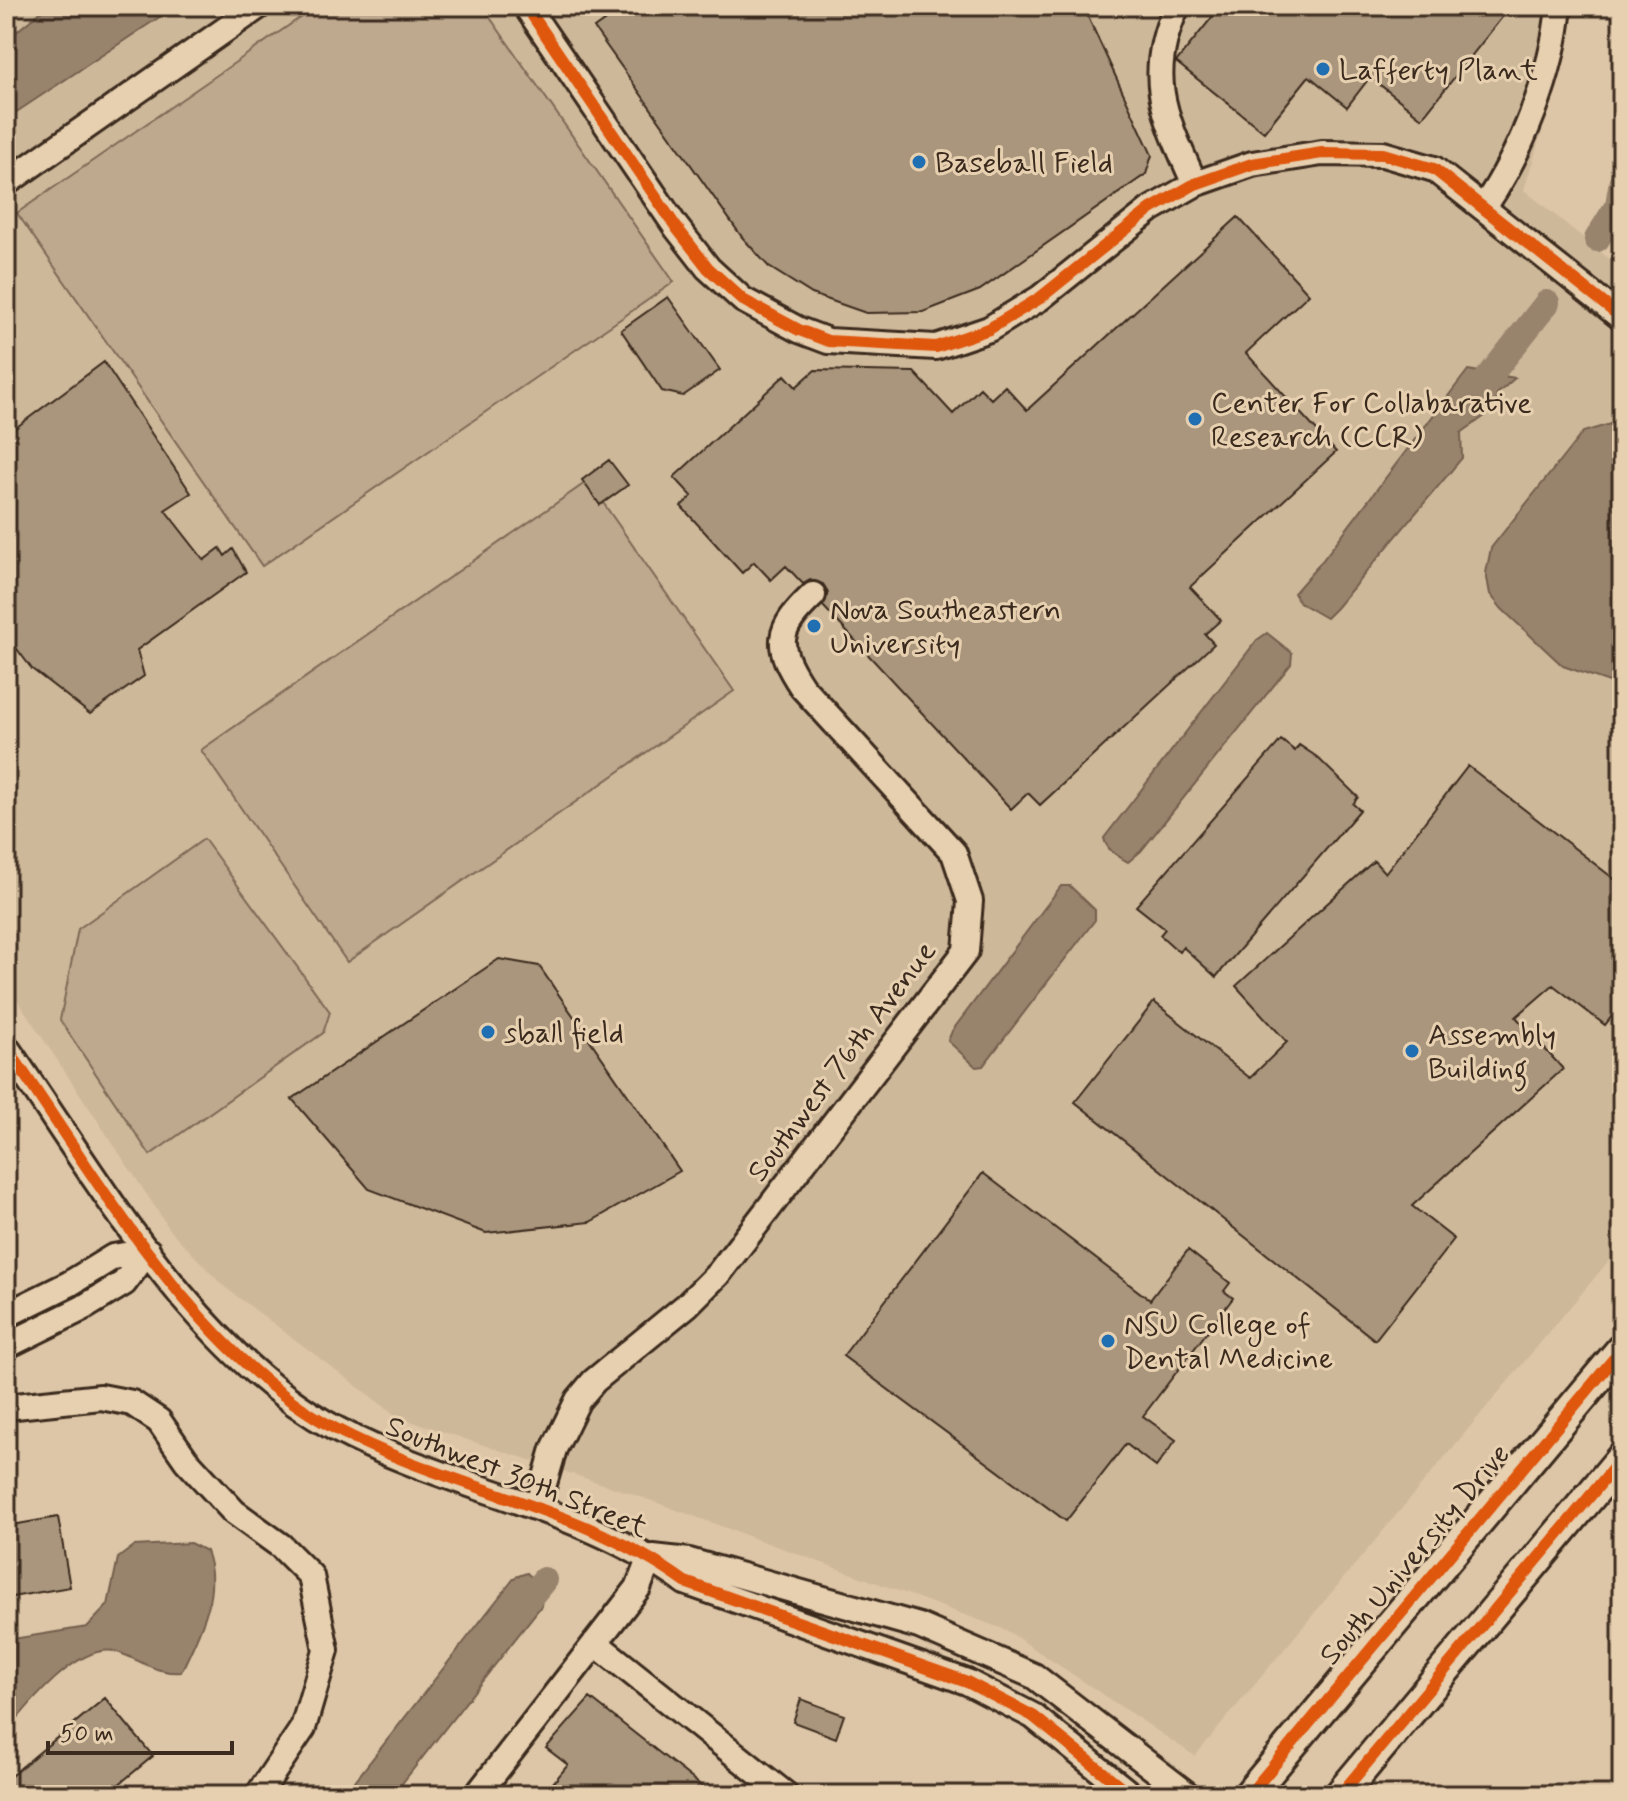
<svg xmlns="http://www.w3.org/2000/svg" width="1628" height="1801" font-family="Mynerve,sans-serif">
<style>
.built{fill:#ceb89a}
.green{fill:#bfa98e;stroke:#7d6a56;stroke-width:2}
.water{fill:#98836d;stroke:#735f4d;stroke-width:2}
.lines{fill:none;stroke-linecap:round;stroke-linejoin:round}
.canal{stroke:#98836d;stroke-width:26}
.building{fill:#aa967d;stroke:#3b2a1e;stroke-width:2}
.minor-casing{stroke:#3b2a1e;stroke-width:30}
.major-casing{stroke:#3b2a1e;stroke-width:36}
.minor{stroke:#e7d0b0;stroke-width:24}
.major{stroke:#e7d0b0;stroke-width:30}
.cycleway-casing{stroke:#e7d0b0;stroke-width:17}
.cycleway{stroke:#df570d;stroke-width:12}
.poi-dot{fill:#1f6fb2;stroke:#e7d0b0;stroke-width:3}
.labels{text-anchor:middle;stroke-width:6;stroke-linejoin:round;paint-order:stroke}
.poi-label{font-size:30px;fill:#3b2a1e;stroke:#e7d0b0;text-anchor:start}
.street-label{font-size:30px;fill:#3b2a1e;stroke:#e7d0b0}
</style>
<rect width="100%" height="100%" fill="#ddc6a7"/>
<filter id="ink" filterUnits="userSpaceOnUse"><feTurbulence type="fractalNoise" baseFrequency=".0125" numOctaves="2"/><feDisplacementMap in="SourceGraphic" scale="16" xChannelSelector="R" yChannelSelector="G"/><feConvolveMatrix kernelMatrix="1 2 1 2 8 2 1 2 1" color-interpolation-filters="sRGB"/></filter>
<g filter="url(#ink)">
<path class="built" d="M 6,6 L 1571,6 L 1562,65 L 1524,190 L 1622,269 L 1622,1245 L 1195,1756 L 1006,1630 L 630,1493 L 398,1417 L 222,1285 L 171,1231 L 6,983 Z"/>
<path class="green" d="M 317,6 L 482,6 L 674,282 L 262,566 L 17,213 Z
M 588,481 L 734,691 L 347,962 L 201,750 Z
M 204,839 L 330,1012 L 323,1033 L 150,1155 L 60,1020 L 78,929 Z"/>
<path class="water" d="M 48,6 L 176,6 L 6,119 L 6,40 Z
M 1468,370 L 1515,378 L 1497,394 L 1496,408 L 1461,433 L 1462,458 L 1336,608 L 1326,618 L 1300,603 L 1294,593 L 1322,561 Z
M 1610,424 L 1622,429 L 1622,675 L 1609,682 L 1563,666 L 1502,609 L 1490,594 L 1486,573 L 1491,548 L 1583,432 Z
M 1267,633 L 1292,653 L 1291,664 L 1141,851 L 1128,862 C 1118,856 1106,850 1104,838 L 1257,640 Z
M 1061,886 L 1070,886 L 1095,910 L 1095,920 L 983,1066 L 976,1067 L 948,1041 L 952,1031 Z
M 190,1543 L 206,1551 C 222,1592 199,1635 181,1672 C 155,1674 141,1660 117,1652 C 80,1640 25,1708 6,1733 L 6,1640 L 87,1627 L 108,1605 L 118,1558 L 134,1546 Z
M 527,1573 L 543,1589 L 541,1606 L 393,1795 L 344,1795 L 515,1577 Z"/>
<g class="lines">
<path class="canal" d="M 1597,239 L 1618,205 L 1622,181
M 1470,401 L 1547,303
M 517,1613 L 544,1580"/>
</g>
<path class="building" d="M 625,6 L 1083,6 L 1152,155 L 1146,174 L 980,290 L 923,312 L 866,313 L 812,294 L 769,267 L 742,237 L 594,28 Z
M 1221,6 L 1511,6 L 1422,118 L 1370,77 L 1347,107 L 1309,76 L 1264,132 L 1176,62 Z
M 1238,217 L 1309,294 L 1246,353 L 1336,452 L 1190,587 L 1221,620 L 1205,634 L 1214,644 L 1040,805 L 1028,793 L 1011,809 L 823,606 L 828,592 L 823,584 L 810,580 L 803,584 L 786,566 L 771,580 L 754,562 L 742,573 L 681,506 L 692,496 L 674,477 L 785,375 L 796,387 L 815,370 L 914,372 L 953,414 L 980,388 L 991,399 L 1005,386 L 1027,410 Z
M 668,297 L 720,370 L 683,396 L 662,391 L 621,330 Z
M 104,362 L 191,493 L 165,510 L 204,560 L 220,548 L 225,556 L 233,549 L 246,572 L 137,650 L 144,676 L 90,714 L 32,669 L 17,649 L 6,655 L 6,435 Z
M 609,460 L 628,485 L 600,505 L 582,480 Z
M 1281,740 L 1295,751 L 1299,745 L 1317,757 L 1358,797 L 1353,804 L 1360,810 L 1216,977 L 1183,947 L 1179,952 L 1160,935 L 1165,929 L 1136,906 Z
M 1468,766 L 1622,885 L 1622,1003 L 1605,1025 L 1553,985 L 1516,1017 L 1563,1069 L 1412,1206 L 1454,1239 L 1375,1340 L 1075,1102 L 1154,1002 L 1250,1078 L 1287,1042 L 1236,986 L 1374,861 L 1385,873 Z
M 499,959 L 539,966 L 680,1171 L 590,1222 L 486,1233 L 369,1189 L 292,1099 Z
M 983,1173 L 1150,1300 L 1188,1250 L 1230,1283 L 1224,1291 L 1233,1298 L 1143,1416 L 1176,1440 L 1156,1467 L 1126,1444 L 1066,1521 L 843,1356 Z
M 58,1517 L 70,1587 L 6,1598 L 6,1526 Z
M 105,1698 L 153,1756 L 106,1795 L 6,1795 L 6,1780 Z
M 590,1698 L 713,1795 L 543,1795 L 568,1765 L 546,1748 Z
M 801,1699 L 844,1715 L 836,1738 L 793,1722 Z"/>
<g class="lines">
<defs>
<path id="minor" d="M 526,6 L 676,227 L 708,268 L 743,300 L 799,330 L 828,341 L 936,347 L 989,329 L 1040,298 L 1151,209 L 1195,184 L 1252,164 L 1322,153 L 1383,154 L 1434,169 L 1622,318
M 1177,6 C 1144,77 1165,117 1195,184
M 6,183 L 259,6
M 1484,207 C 1522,152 1553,73 1559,6
M 6,1047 C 96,1176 195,1354 336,1429 C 449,1489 581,1506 685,1582 L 967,1682 L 1033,1716 L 1131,1795
M 6,1315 L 69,1284 L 113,1257 L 148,1251
M 6,1346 L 83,1308 L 124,1283 L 148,1251
M 6,1407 L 101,1397 L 132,1403 L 159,1421 L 186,1460 L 234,1512 L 281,1546 L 311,1576 L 326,1650 L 303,1728 L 258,1795
M 537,1508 L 554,1449 L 578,1400 L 594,1381 L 687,1305 L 719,1273 L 966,951 L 970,901 L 954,853 L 802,687 C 774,645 776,630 813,595
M 653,1557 L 689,1561 L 919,1626 L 1034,1676 L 1188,1795
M 595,1643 L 786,1795
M 477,1795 L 638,1588 L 650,1557"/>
<path id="major" d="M 1249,1795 L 1622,1349
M 1340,1795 L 1622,1458"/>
</defs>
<use href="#minor" class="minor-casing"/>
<use href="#major" class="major-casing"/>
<use href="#minor" class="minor"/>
<use href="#major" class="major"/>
<defs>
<path id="cycleway" d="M 526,6 L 676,227 L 708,268 L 743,300 L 799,330 L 828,341 L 936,347 L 989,329 L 1040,298 L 1151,209 L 1195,184 L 1252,164 L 1322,153 L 1383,154 L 1434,169 L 1622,318
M 6,1047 C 96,1176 195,1354 336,1429 C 449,1489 581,1506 685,1582 L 967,1682 L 1033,1716 L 1131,1795
M 1249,1795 L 1622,1349
M 1340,1795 L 1622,1458"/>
</defs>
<use href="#cycleway" class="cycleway-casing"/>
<use href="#cycleway" class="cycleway"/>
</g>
</g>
<g class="poi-dot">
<circle cx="1323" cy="69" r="8"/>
<circle cx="919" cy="162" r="8"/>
<circle cx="1195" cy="419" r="8"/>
<circle cx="814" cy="626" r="8"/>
<circle cx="488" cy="1032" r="8"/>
<circle cx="1412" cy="1051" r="8"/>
<circle cx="1108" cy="1341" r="8"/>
</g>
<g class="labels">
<g class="poi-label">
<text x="1339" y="79">Lafferty Plant</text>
<text x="935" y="172">Baseball Field</text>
<text x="1211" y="412">Center For Collabarative<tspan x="1211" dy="34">Research (CCR)</tspan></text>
<text x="830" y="619">Nova Southeastern<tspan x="830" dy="34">University</tspan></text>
<text x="504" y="1042">sball field</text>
<text x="1428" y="1044">Assembly<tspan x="1428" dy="34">Building</tspan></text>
<text x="1124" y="1334">NSU College of<tspan x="1124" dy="34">Dental Medicine</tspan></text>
</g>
<g class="street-label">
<text transform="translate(841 1061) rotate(-53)" y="10">Southwest 76th Avenue</text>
<text transform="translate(517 1476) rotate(22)" y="10">Southwest 30th Street</text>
<text transform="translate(1414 1554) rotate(-50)" y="10">South University Drive</text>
</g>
</g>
<rect width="1628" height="1801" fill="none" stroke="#e7d0b0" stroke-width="32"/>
<rect x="16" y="16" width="1596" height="1769" fill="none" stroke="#3b2a1e" stroke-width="3" filter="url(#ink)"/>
<path d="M48 1741v12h184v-12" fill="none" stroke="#3b2a1e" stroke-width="4"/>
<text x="60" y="1741" font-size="24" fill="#3b2a1e" stroke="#e7d0b0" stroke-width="6" paint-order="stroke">50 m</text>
</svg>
